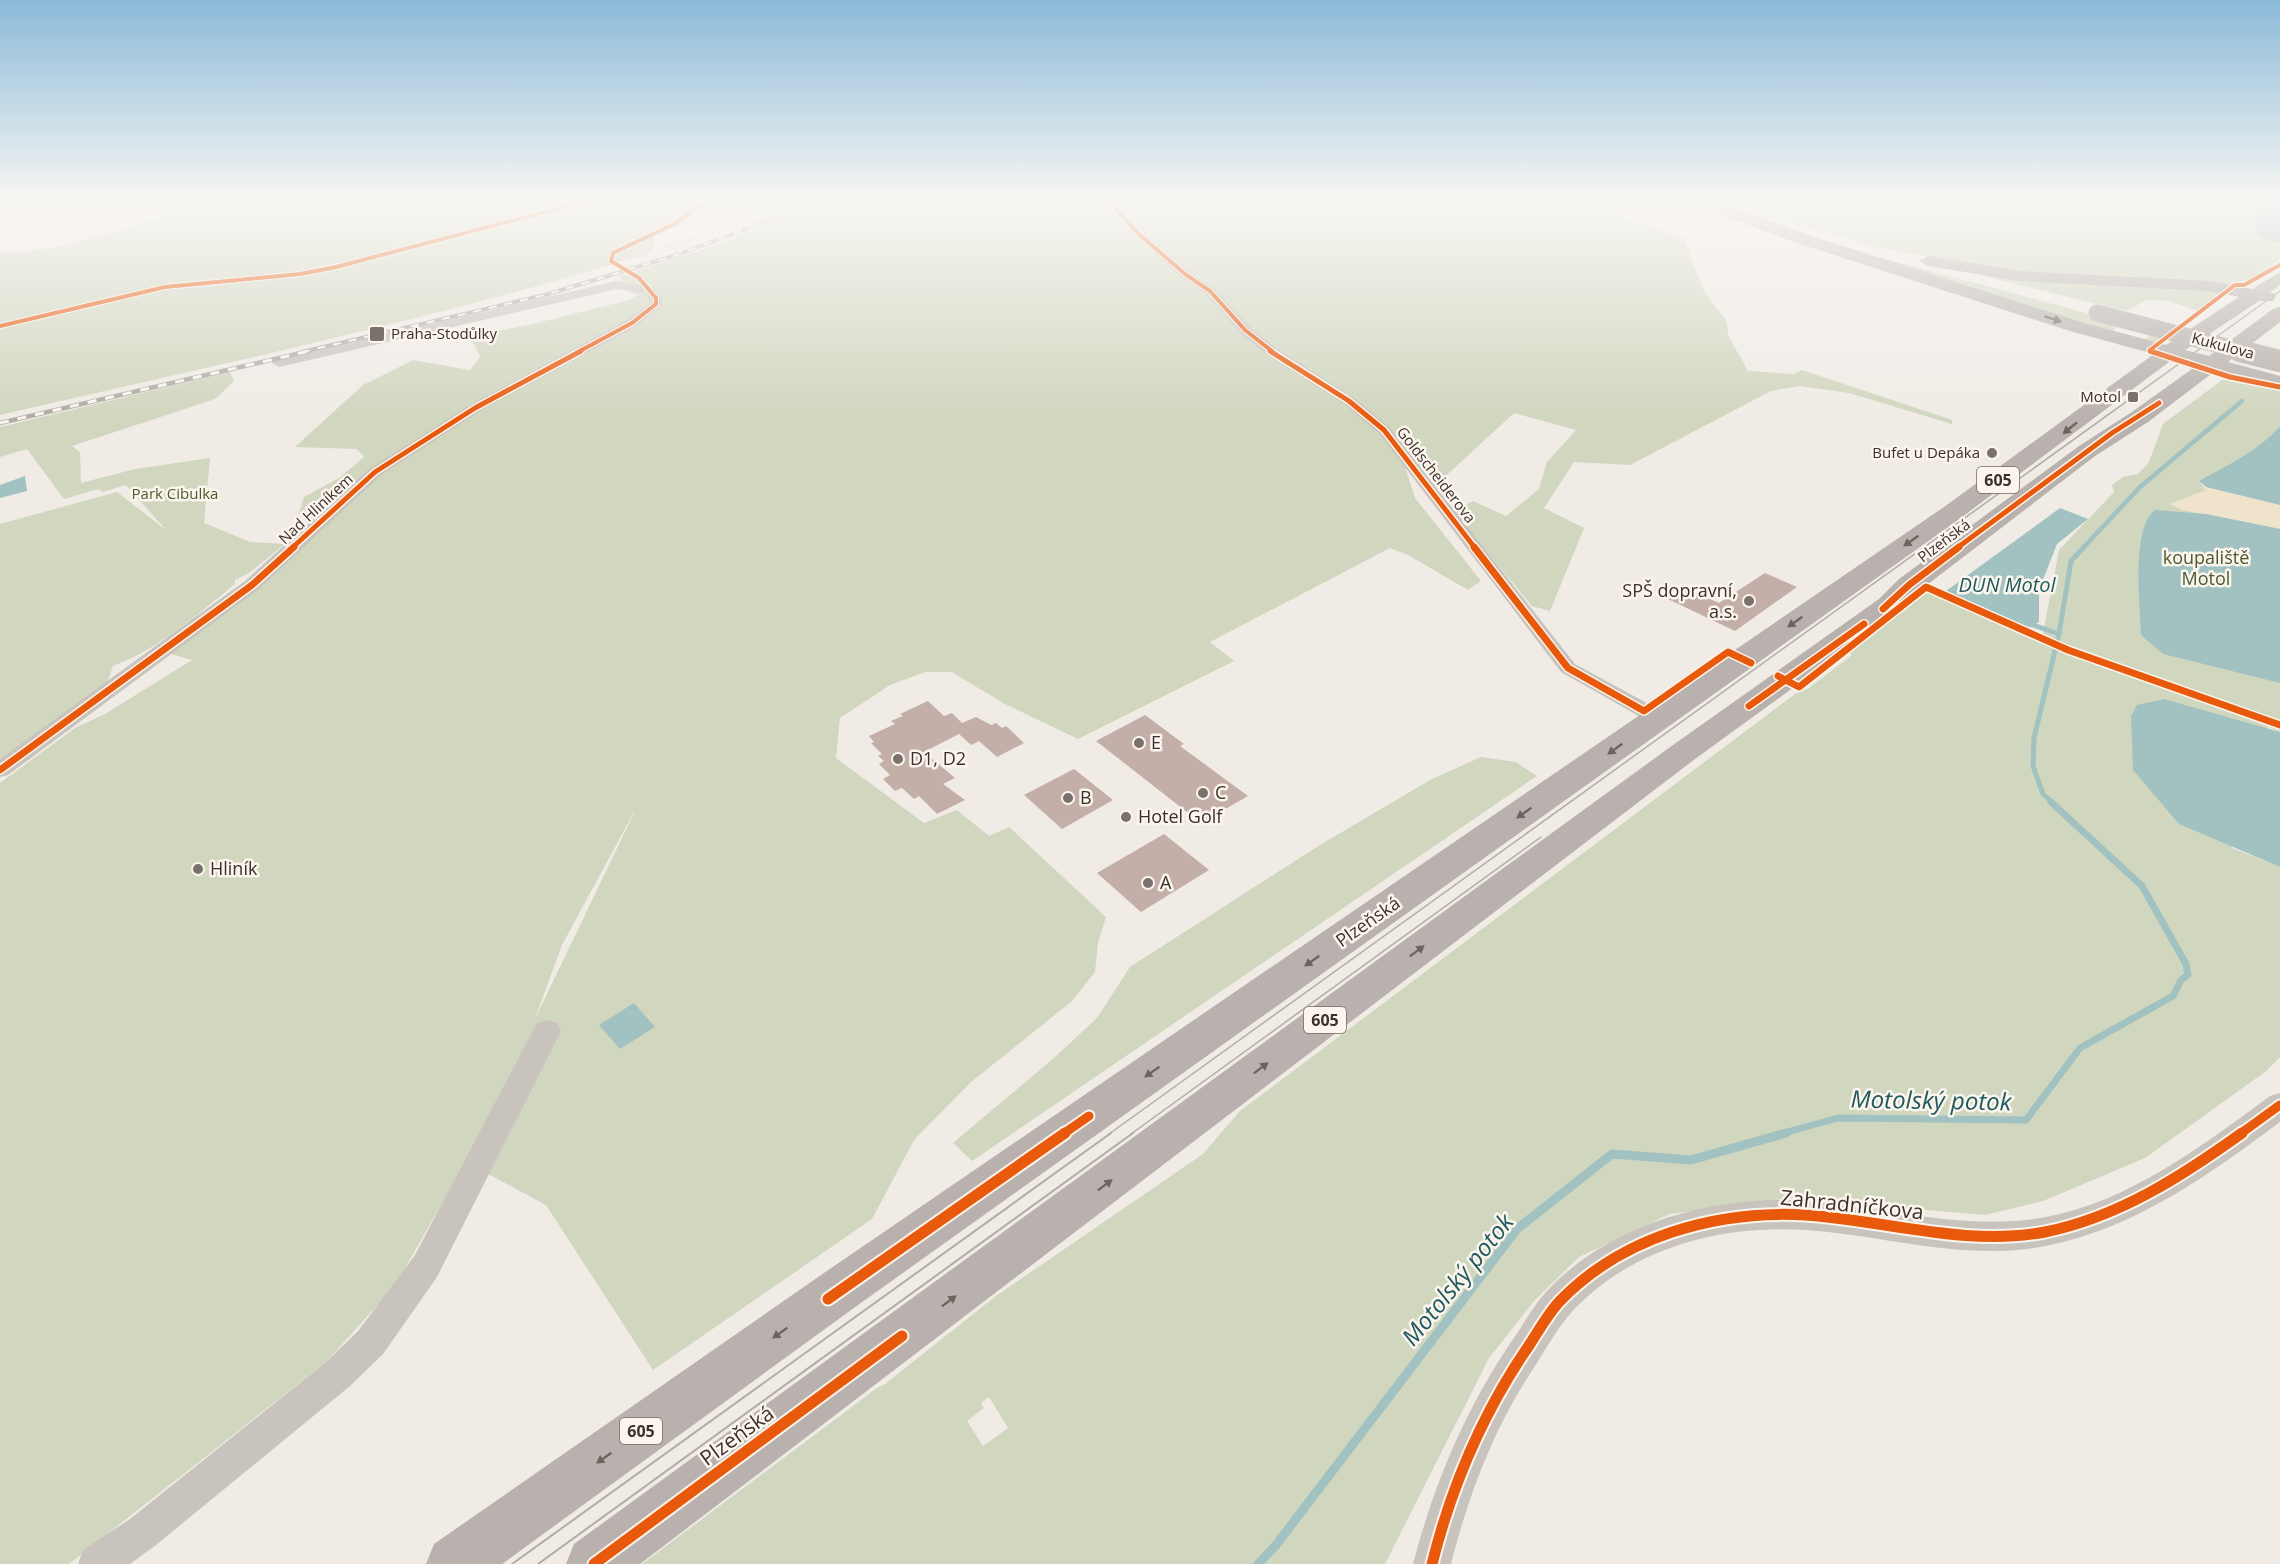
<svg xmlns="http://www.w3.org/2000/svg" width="2280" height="1564" font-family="'Open Sans',sans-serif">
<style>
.green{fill:#d1d6bf;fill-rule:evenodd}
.sand{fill:#efe3cc}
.water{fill:#a1c2c1}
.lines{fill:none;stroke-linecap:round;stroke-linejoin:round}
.stream-far3{stroke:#a1c2c1;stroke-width:4.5}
.stream-far2{stroke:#a1c2c1;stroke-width:5}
.stream-far1{stroke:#a1c2c1;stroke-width:7}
.stream{stroke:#a1c2c1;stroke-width:9}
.building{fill:#c3afa7}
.minor{fill:#c9c3be;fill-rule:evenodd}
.secondary{fill:#bab3ae;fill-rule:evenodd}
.primary{fill:#b8b1ad;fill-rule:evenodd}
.tram-far1{stroke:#b1aca8;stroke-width:1.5}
.tram{stroke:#b1aca8;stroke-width:2}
.rail-far1-casing{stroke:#b1aca8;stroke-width:4}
.rail-casing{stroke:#b1aca8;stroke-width:4.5}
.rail-far1{stroke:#fbf5ee;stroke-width:2;stroke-dasharray:8;stroke-linecap:butt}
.rail{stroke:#fbf5ee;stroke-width:3;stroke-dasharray:9;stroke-linecap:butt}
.primary-bridge-far1{stroke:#b8b1ad;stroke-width:17}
.primary-bridge{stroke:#b8b1ad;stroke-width:22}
.cycleway-far4-casing{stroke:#fbf5ee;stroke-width:6}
.cycleway-far3-casing{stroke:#fbf5ee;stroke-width:8}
.cycleway-far2-casing{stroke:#fbf5ee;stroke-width:10}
.cycleway-far1-casing{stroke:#fbf5ee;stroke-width:13}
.cycleway-casing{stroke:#fbf5ee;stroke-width:15}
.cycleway-far4{stroke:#e8590c;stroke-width:4}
.cycleway-far3{stroke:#e8590c;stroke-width:5}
.cycleway-far2{stroke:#e8590c;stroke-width:7}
.cycleway-far1{stroke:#e8590c;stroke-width:9}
.cycleway{stroke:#e8590c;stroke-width:11}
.oneway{fill:#6d645f}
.poi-dot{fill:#7a716c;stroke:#fbf5ee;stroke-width:2}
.labels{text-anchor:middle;stroke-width:5;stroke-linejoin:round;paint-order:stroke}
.far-poi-label{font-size:15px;fill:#3b302b;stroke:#fbf5ee;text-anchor:end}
.far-street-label{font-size:15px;fill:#3b302b;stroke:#fbf5ee}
.far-park-label{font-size:15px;fill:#4a5a2e;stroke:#fbf5ee}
.shield{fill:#fbf5ee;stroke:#756b66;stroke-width:1.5}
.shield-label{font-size:16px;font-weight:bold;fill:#3b302b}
.park-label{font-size:18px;fill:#4a5a2e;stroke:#fbf5ee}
.poi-label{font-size:18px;fill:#3b302b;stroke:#fbf5ee;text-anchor:start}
.street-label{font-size:18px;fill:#3b302b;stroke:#fbf5ee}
.water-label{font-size:20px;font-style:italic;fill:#1f5a5e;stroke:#fbf5ee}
.near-street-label{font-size:21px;fill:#3b302b;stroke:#fbf5ee}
.near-water-label{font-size:24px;font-style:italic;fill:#1f5a5e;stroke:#fbf5ee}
</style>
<rect width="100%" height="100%" fill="#f0ebe5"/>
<path class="green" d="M 198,200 L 713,200 L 655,237 L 651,252 L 807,200 C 545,297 272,352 0,415 L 0,253 C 12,252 25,252 37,250 C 65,247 180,216 198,200 Z
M 830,200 L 1658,200 L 1667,205 L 1615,205 L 1618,216 L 1684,238 L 1704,291 L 1726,320 L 1729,337 L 1748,371 L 1794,374 L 1802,370 L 1952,420 L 1952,424 L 1849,393 L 1800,386 L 1771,391 L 1630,465 L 1574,462 L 1544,508 L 1584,528 L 1550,611 L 1532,606 L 1453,511 L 1473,501 L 1506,516 L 1539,489 L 1547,462 L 1576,430 L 1514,413 L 1436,485 L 1388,430 L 1368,419 L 1403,460 L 1415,498 L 1481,581 L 1468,590 L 1408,555 L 1390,548 L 1210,642 L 1234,661 L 1078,739 L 1003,703 L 952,672 L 925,672 L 890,685 L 840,718 L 836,758 L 924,823 L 957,810 L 989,836 L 1009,827 L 1106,917 L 1098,943 L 1095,972 L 1071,1002 L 971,1082 L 914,1140 L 872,1219 L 653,1370 L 546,1205 L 466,1162 L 394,1287 L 326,1362 L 69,1564 L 0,1564 L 0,783 L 75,728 L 105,714 L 192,660 L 167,653 L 326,525 L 299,513 L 304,497 L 339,478 L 364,457 L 357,449 L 295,447 L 363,385 L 413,360 L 470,370 L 480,357 L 474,344 L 465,337 L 533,324 L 629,300 L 638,295 L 623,289 L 621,276 L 716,245 ZM 634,812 L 634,813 L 534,1021 L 562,945 Z
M 1714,200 L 2274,200 L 2280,202 L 2280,206 L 2269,206 L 2262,240 L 2280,243 L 2280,259 C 2263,273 2249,282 2227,284 L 2019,273 L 1884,249 Z
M 1815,240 L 2094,315 L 2116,328 L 2113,331 L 2145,339 L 2156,332 L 2164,335 L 2150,347 Z
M 1971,273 L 2208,289 L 2222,292 L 2197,311 L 2170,301 L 2147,300 L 2126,311 Z
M 230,372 L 234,381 L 215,399 L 72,446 L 80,452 L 81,483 L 135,469 L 210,458 L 204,523 L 250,542 L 285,544 L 249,573 L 235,580 L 235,584 C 198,614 159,649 113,666 L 107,683 L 0,759 L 0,524 L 117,492 L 166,530 L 126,485 L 103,492 L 98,489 L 64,499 L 27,449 L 0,457 L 0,427 Z
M 2222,380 L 2247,380 L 2280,389 L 2280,426 C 2258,451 2227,465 2199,481 L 2206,490 L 2280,507 L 2280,732 L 2268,727 L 2232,848 L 2280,867 L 2280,1057 L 2265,1072 L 2145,1158 L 2043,1201 L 1985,1215 L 1790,1198 L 1670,1214 L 1579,1257 L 1534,1301 L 1489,1358 L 1385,1564 L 642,1564 L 877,1388 L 885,1384 L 996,1296 L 1203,1154 L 1240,1111 L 1795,694 L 1809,688 L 1852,655 L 1848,653 L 1927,592 L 2024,632 L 2043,633 L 2059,550 L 2114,492 L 2112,485 L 2123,477 L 2138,474 L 2149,462 L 2163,424 ZM 989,1397 L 1008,1428 L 983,1446 L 967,1421 L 984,1408 L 981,1403 Z
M 1481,757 L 1516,762 L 1537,776 L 972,1161 L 953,1143 L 1055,1057 L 1097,1018 L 1130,967 L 1320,845 L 1430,780 Z"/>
<path class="sand" d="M 2206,487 L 2280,505 L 2280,529 L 2182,510 L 2169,504 L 2206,490 Z"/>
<path class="water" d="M 2280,206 L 2280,243 C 2257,241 2256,232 2254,211 L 2262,207 Z
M 2280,426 L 2280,505 L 2206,487 L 2199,481 C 2227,465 2258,451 2280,426 Z
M 25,476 L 27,491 L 0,498 L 0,485 Z
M 2060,508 L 2088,519 L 2057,544 L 2039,590 L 2039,622 L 2027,629 L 1946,591 Z
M 2155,510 L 2206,514 L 2280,529 L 2280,683 L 2163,654 L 2141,635 C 2140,607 2131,527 2155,510 Z
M 2164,699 L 2280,732 L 2280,867 L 2179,824 L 2133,770 L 2131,716 L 2137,705 Z
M 634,1003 L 655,1027 L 620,1049 L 599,1025 Z"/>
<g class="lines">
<path class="stream-far3" d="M 2083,548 L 2140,487 L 2242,401"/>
<path class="stream-far2" d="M 2033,625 L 2059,634
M 2053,803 L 2043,794 L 2033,766 L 2034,738 L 2059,634 L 2071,561 L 2084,547"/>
<path class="stream-far1" d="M 1780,1134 L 1838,1118 L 2026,1120 L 2080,1048 L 2173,996 L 2181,980 L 2188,975 L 2186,964 L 2142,886 L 2051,802"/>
<path class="stream" d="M 1258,1564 L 1276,1545 L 1517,1229 L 1612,1154 L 1691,1160 L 1786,1133"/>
</g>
<path class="building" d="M 1765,573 L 1797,587 L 1735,631 L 1668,599 L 1686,588 L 1719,603 Z
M 928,701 L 944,716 L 952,713 L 962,723 L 976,717 L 991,725 L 996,723 L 1002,728 L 1006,726 L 1024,743 L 997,757 L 979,741 L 971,745 L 959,734 L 924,752 L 955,778 L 943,784 L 965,800 L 937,814 L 919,796 L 914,799 L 902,788 L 895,791 L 883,779 L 890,775 L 879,764 L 884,761 L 878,756 L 882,754 L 871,743 L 874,742 L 869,736 L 895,724 L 891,721 L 903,716 L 900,714 Z
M 1145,715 L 1184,744 L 1180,746 L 1248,796 L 1201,823 L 1096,741 Z
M 1074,769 L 1113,800 L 1062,829 L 1024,795 Z
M 1164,834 L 1209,870 L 1141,912 L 1097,873 Z"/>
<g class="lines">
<path class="minor" d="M 701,200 L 713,200 L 678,226 L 617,255 L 607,253 L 670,222 Z
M 1102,200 L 1113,200 L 1144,233 L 1189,271 L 1214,288 L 1250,327 L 1273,346 L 1354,398 L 1389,427 L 1575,664 L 1665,713 L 1669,718 L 1665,723 L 1651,723 L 1561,672 L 1379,433 L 1344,404 L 1263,352 L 1240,333 L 1206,294 L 1181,277 L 1136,237 Z
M 617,281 L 655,288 L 662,298 L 662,304 L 637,326 L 480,411 L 381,475 L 259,589 L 8,775 L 0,777 L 0,759 L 245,581 L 369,469 L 470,405 L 627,320 L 650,303 L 647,294 L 617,289 L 279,367 L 272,363 L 274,360 Z
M 547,1020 L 557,1023 L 561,1031 L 437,1277 L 383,1354 L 350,1386 L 156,1545 L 130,1564 L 78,1564 L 83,1550 L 130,1519 L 326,1362 L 359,1330 L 415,1255 L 537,1023 Z
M 2280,1093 L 2280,1122 C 2209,1175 2134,1229 2045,1246 C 1965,1262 1884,1235 1805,1230 C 1720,1224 1628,1249 1570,1314 C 1556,1330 1546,1349 1535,1366 C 1494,1427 1469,1493 1451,1564 L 1413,1564 C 1435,1480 1468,1403 1518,1332 C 1527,1318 1535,1304 1546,1292 C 1609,1223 1717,1194 1807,1201 C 1886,1207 1966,1232 2046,1217 C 2130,1201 2202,1146 2270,1096 Z"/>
<path class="secondary" d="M 2280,272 L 2280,285 L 2261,299 L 2249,299 L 2246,295 L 2249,291 Z"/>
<path class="primary" d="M 1684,200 C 1729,200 1768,221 1809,235 L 2084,323 L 2166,345 L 2239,297 L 2210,291 L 2020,281 L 1928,266 L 1919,261 L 1928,256 L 2020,271 L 2210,281 L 2273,293 L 2276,297 L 2273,301 L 2259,301 L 2185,350 L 2209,356 L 2273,309 L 2280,307 L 2280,322 L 2228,362 L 2280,376 L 2280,388 L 2215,371 L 2148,422 L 2095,456 L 1919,591 L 1899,611 L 1695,759 L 640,1564 L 566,1564 L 574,1544 L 1673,745 L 1879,599 L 1899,579 L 2079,446 L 2132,412 L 2196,366 L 2173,359 L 1962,517 L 858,1305 L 502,1564 L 426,1564 L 434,1544 L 824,1273 L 1944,507 L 2154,354 L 2070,331 L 1797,243 L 1687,203 Z"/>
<path class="tram-far1" d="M 1109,1134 L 2280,291
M 1131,1134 L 1541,837"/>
<path class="tram" d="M 512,1564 L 1111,1133
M 538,1564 L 1133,1133"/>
<defs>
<path id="rail-far1" d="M 302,352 L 545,295 L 680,254 L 822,200"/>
<path id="rail" d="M 0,423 L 309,351"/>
</defs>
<use href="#rail-far1" class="rail-far1-casing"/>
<use href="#rail" class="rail-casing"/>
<use href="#rail-far1" class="rail-far1"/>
<use href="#rail" class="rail"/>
<path class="primary-bridge-far1" d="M 2097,313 L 2246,352"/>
<path class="primary-bridge" d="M 2240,351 L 2280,361"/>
<defs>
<path id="cycleway-far4" d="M 1107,200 L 1140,235 L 1185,274 L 1210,291 L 1245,330 L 1273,352
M 0,326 L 165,287 L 300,274 L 336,267 L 590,200
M 578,352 L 632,323 L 656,304 L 656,298 L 639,278 L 611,261 L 613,253 L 674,224 L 708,200
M 2151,352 L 2150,350 L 2235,285 L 2244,285 L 2280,265"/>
<path id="cycleway-far3" d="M 1270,351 L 1349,401 L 1384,430 L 1475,548
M 2150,351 L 2230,377 L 2280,387
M 292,548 L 375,472 L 475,408 L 581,351
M 1957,548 L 2112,433 L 2159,403"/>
<path id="cycleway-far2" d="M 1474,547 L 1568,668 L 1644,711 L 1728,652 L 1751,663
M 1883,609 L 1909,585 L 1959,547
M 1778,676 L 1799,687 L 1926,587 L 2068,650 L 2280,725
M 1749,706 L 1864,624
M 0,770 L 252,585 L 294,547"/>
<path id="cycleway-far1" d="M 1063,1134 L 1089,1116
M 2240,1134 L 2280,1105"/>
<path id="cycleway" d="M 828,1299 L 1065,1133
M 594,1564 L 902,1336
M 1432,1564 C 1452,1484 1483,1412 1530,1344 C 1539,1330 1548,1314 1559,1302 C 1622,1236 1717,1210 1805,1215 C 1884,1220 1965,1247 2045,1232 C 2119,1217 2182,1176 2242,1133"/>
</defs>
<use href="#cycleway-far4" class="cycleway-far4-casing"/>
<use href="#cycleway-far3" class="cycleway-far3-casing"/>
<use href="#cycleway-far2" class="cycleway-far2-casing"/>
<use href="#cycleway-far1" class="cycleway-far1-casing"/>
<use href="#cycleway" class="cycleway-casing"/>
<use href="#cycleway-far4" class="cycleway-far4"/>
<use href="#cycleway-far3" class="cycleway-far3"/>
<use href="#cycleway-far2" class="cycleway-far2"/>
<use href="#cycleway-far1" class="cycleway-far1"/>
<use href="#cycleway" class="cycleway"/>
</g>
<defs><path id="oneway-solid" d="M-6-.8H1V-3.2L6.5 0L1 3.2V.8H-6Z" transform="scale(1.5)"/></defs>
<g class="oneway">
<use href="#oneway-solid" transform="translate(2053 319) rotate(18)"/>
<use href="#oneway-solid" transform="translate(2070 428) rotate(141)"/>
<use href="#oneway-solid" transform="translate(1911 541) rotate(145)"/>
<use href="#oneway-solid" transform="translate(1795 622) rotate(145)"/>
<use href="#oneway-solid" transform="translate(1615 749) rotate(144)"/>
<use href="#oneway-solid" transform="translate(1524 813) rotate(145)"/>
<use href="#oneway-solid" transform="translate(1417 951) rotate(-37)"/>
<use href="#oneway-solid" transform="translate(1312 961) rotate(145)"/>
<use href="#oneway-solid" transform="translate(1261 1068) rotate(-37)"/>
<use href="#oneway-solid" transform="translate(1152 1072) rotate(145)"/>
<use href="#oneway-solid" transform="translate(1105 1185) rotate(-37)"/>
<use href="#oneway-solid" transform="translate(949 1301) rotate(-37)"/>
<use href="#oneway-solid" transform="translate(780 1333) rotate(145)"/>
<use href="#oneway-solid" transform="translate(604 1458) rotate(145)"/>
</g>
<linearGradient id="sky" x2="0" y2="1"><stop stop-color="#8bbad8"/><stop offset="0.48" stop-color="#f8f6f3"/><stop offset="1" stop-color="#f8f6f3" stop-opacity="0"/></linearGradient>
<rect width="2280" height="419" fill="url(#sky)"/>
<g class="poi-dot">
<rect x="369" y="326" width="16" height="16" rx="3"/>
<rect x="2127" y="391" width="12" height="12" rx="3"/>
<circle cx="1992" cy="453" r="6"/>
<circle cx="1749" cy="601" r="6"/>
<circle cx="1139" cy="743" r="6"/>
<circle cx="898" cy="759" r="6"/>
<circle cx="1203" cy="793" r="6"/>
<circle cx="1068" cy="798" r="6"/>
<circle cx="1126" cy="817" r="6"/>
<circle cx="198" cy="869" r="6"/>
<circle cx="1148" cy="883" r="6"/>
</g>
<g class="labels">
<g class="far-poi-label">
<text x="391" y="339" text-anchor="start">Praha-Stodůlky</text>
<text x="2121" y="402">Motol</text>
<text x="1980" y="458">Bufet u Depáka</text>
</g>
<g class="far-street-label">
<text transform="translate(2223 346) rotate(15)" y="5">Kukulova</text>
<text transform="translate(1436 475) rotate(52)" y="5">Goldscheiderova</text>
<text transform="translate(316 509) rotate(-43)" y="5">Nad Hliníkem</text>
<text transform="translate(1944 541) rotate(-37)" y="5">Plzeňská</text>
</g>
<g class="far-park-label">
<text x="175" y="499">Park Cibulka</text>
</g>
<g class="shield">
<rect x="1977" y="467" width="42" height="26" rx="4.5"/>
<rect x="1304" y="1007" width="42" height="26" rx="4.5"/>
<rect x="620" y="1418" width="42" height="26" rx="4.5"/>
</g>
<g class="shield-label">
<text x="1998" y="486">605</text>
<text x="1325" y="1026">605</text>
<text x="641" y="1437">605</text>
</g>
<g class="park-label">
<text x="2206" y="564">koupaliště<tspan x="2206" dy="21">Motol</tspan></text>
</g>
<g class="poi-label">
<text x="1737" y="597" text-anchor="end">SPŠ dopravní,<tspan x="1737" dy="21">a.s.</tspan></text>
<text x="1151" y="749">E</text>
<text x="910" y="765">D1, D2</text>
<text x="1215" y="799">C</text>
<text x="1080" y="804">B</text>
<text x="1138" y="823">Hotel Golf</text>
<text x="210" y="875">Hliník</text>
<text x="1160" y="889">A</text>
</g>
<g class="street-label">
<text transform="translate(1368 922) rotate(-35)" y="6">Plzeňská</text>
</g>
<g class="water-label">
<text x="2007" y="592">DUN Motol</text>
</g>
<g class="near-street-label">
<text transform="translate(1852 1205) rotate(6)" y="7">Zahradníčkova</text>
<text transform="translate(737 1436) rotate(-36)" y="7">Plzeňská</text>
</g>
<g class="near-water-label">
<text transform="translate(1931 1101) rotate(1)" y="8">Motolský potok</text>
<text transform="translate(1458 1280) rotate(-51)" y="8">Motolský potok</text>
</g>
</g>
</svg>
